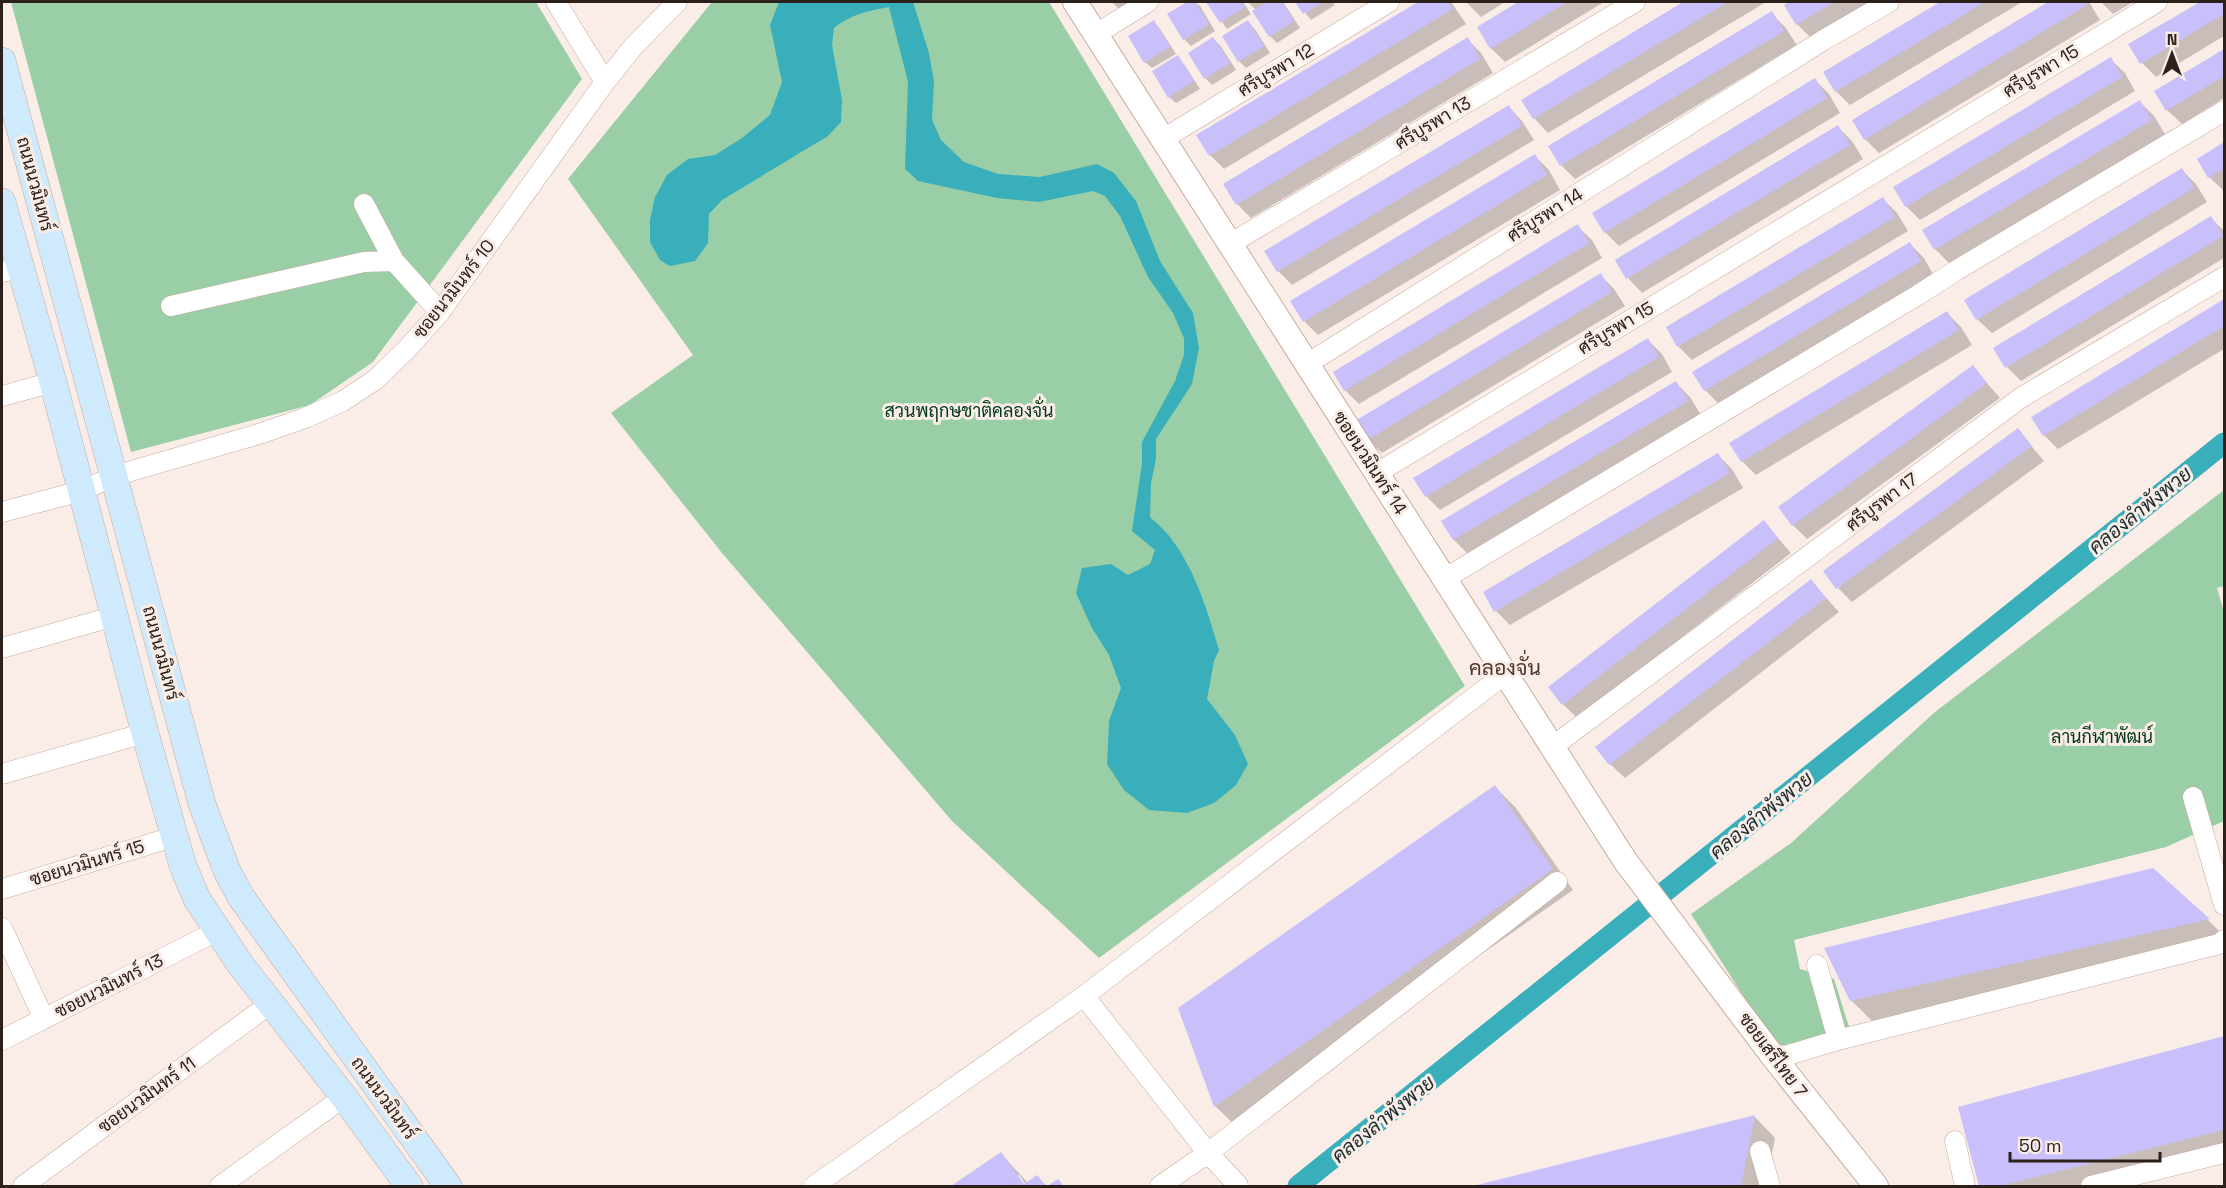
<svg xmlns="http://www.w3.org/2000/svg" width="2226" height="1188" font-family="'Space Grotesk',Sarabun,sans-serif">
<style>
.green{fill:#99cea6}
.water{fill:#38afba}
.shadow{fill:#0003}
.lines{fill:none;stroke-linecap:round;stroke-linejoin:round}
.canal{stroke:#38afba;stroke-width:21}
.building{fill:#c9bffb}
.minor-casing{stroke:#c9a99b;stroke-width:21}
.tertiary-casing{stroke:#c9a99b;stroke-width:26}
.secondary-casing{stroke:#c9a99b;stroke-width:28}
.minor{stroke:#fff;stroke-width:20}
.tertiary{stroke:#fff;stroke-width:24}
.secondary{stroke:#d0eafd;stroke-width:27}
.labels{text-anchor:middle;stroke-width:6;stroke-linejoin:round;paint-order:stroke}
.street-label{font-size:18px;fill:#2c201b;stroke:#faede7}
.park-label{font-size:18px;fill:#003818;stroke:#faede7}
.water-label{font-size:20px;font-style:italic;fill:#192d2f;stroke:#faede7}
.quarter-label{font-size:21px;fill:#51372c;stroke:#faede7}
</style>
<rect width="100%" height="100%" fill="#faede7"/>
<path class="green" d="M 11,2 L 536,2 L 582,79 L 373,362 L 310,405 L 131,452 Z
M 712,2 L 1049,2 L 1465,686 L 1099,958 L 952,821 L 722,553 L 611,413 L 693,355 L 568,179 Z
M 2224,490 L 2224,586 L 2217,588 L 2224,612 L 2224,821 L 2166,847 L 1794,940 L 1800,969 L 1834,979 L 1850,1030 L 1776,1047 L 1691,914 L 1791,843 L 1935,712 Z"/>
<path class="water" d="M 779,2 L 913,2 L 929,53 L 934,81 L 932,120 L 941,140 L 964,162 L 998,174 L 1040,177 L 1097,164 L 1114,173 L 1136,201 L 1160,261 L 1193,313 L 1199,348 L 1192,384 L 1156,439 L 1156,459 L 1151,483 L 1150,517 C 1157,524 1165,530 1170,537 C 1196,571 1207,610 1219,650 L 1214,661 L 1207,699 L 1235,735 L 1248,764 L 1236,785 L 1214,803 L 1187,813 L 1149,810 L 1124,790 L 1107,764 L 1109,721 L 1121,688 L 1109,655 L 1092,628 L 1076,593 L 1082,568 L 1111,564 L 1128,575 L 1150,564 L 1155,550 L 1132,531 L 1142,464 L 1142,442 L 1175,381 L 1184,355 L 1184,338 L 1173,313 L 1148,277 L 1120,216 L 1105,196 L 1093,191 L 1039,202 L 997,198 L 918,181 L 905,169 L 908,82 L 889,7 C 868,11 851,14 834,28 L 832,45 L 842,100 L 841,122 L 828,136 L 722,200 L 709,214 L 708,243 L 695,261 L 670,266 L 660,260 L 650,242 L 650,220 L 655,197 L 667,175 L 688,159 L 715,155 L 742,138 L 770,115 L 782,82 L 770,25 Z"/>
<path class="shadow" d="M 1112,2 L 1132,2 L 1119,9 Z
M 1190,2 L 1195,2 L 1200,6 L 1215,31 L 1191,46 L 1185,40 L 1169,14 Z
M 1208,2 L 1243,2 L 1251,14 L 1227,29 Z
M 1248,2 L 1283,2 L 1300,28 L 1277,43 L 1270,36 L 1256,10 Z
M 1297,2 L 1332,2 L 1335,5 L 1311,20 Z
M 1421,2 L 1451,2 L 1466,24 L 1224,169 L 1210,155 L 1198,135 Z
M 1466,2 L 1505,2 L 1481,17 Z
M 1521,2 L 1604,2 L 1505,62 L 1491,48 L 1479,27 Z
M 1686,2 L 1766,2 L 1548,133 L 1534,118 L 1523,100 Z
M 1792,2 L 1871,2 L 1811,38 L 1797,24 L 1786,5 Z
M 1943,2 L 2022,2 L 1850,105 L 1836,91 L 1825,73 Z
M 2051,2 L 2089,2 L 2100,20 L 1879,153 L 1865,139 L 1854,121 Z
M 2101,2 L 2133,2 L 2113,14 Z
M 2203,2 L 2224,2 L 2224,36 L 2156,77 L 2142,63 L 2130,45 Z
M 1771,13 L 1785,27 L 1797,45 L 1575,179 L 1561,165 Z
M 1154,22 L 1160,29 L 1176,54 L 1152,68 L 1145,62 Z
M 1247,22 L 1254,28 L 1270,53 L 1246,68 L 1239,61 Z
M 1213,39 L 1220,45 L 1236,70 L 1212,85 L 1205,78 Z
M 1467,39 L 1481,53 L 1493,73 L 1251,218 L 1237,204 Z
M 2224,51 L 2224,98 L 2182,124 L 2167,110 L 2156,92 Z
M 1177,57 L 1184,64 L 1200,89 L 1176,103 L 1169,97 Z
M 2110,59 L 2125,73 L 2135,91 L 1920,220 L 1906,206 Z
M 1815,80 L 1829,94 L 1840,113 L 1619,246 L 1605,232 Z
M 2140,102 L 2154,116 L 2165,134 L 1949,263 L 1935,249 Z
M 1508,106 L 1522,121 L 1534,140 L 1292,285 L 1278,271 Z
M 1838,127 L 1852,141 L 1863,159 L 1642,293 L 1628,278 L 1617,260 Z
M 2224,144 L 2224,191 L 2209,177 L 2199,159 Z
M 1535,156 L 1549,170 L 1560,190 L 1318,335 L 1304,321 Z
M 2182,170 L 2196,184 L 2207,202 L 1992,333 L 1977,319 Z
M 1883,199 L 1897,213 L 1908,231 L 1692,360 L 1678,346 Z
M 2211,218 L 2224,231 L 2224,258 L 2021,381 L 2007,367 Z
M 1577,226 L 1592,240 L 1602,258 L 1359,404 L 1345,390 Z
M 1910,244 L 1924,258 L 1934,276 L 1719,404 L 1705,390 Z
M 1600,275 L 1614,289 L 1625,306 L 1382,453 L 1368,439 Z
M 2224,301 L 2224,349 L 2058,449 L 2044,435 L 2033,417 Z
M 1947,313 L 1961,327 L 1972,345 L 1756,475 L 1742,461 Z
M 1648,340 L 1662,354 L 1672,372 L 1440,510 L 1426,496 Z
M 1973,367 L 2000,398 L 1807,539 L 1793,525 Z
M 1676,383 L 1690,397 L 1701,415 L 1468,554 L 1454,540 L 1443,522 Z
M 2018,430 L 2044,461 L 1852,602 L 1838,588 Z
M 1718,455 L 1732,469 L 1743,488 L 1510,625 L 1496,611 Z
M 1764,522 L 1791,553 L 1577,718 L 1563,704 Z
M 1811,581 L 1839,612 L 1625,778 L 1610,764 Z
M 1495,787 L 1516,808 L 1573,890 L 1236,1126 L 1215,1106 Z
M 2152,869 L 2208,920 L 2224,936 L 2224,941 L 1872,1021 L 1851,1000 Z
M 2224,1037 L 2224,1156 L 2102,1186 L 1981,1186 L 1960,1108 Z
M 1755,1117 L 1775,1138 L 1766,1186 L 1476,1186 Z
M 1001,1154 L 1028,1183 L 1037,1177 L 1047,1186 L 1027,1186 L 1019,1175 L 1015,1175 L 1024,1186 L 954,1186 Z"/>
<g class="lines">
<path class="canal" d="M 1298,1186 L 2224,443"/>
</g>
<path class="building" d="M 1187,2 L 1195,2 L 1209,24 L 1183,40 L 1167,14 Z
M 1206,2 L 1242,2 L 1245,7 L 1220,23 Z
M 1267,2 L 1282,2 L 1294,21 L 1269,37 L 1252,11 Z
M 1295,2 L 1324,2 L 1303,14 Z
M 1418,2 L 1448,2 L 1453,9 L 1209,156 L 1196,135 Z
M 1518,2 L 1567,2 L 1490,49 L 1477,27 Z
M 1683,2 L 1728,2 L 1533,119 L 1521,100 Z
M 1789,2 L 1834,2 L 1796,25 L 1784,5 Z
M 1940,2 L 1985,2 L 1835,92 L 1823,72 Z
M 2048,2 L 2085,2 L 2087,5 L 1864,140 L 1852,120 Z
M 2200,2 L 2224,2 L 2224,14 L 2140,64 L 2128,44 Z
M 1772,11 L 1784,31 L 1560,166 L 1548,146 Z
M 1154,20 L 1170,47 L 1144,63 L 1128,36 Z
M 1248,20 L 1264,46 L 1238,62 L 1222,36 Z
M 1213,37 L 1230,63 L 1204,79 L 1188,53 Z
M 1468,37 L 1480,59 L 1236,205 L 1223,184 Z
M 2224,49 L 2224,76 L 2166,111 L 2154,91 Z
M 1178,55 L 1194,81 L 1168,98 L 1152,71 Z
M 2111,57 L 2122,77 L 1905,207 L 1893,187 Z
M 1815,78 L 1827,98 L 1604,233 L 1592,213 Z
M 2140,100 L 2152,120 L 1934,250 L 1922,230 Z
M 1509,105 L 1522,126 L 1277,272 L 1264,251 Z
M 1838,125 L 1850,145 L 1626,279 L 1615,260 Z
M 2224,142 L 2224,169 L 2208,178 L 2197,159 Z
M 1535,154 L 1547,175 L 1303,322 L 1290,301 Z
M 2182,168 L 2194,188 L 1976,320 L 1964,300 Z
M 1883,197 L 1895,217 L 1677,347 L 1666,327 Z
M 2211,216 L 2223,236 L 2005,368 L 1993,348 Z
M 1578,224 L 1589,243 L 1344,391 L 1333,372 Z
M 1910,242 L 1921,261 L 1704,391 L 1692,372 Z
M 1601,273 L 1612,292 L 1367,440 L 1355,421 Z
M 2224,299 L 2224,326 L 2043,436 L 2031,417 Z
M 1947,311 L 1959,330 L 1741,462 L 1729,443 Z
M 1648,338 L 1659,357 L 1425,497 L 1413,478 Z
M 1973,365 L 1987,383 L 1792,526 L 1778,507 Z
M 1676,381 L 1688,401 L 1453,540 L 1441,521 Z
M 2018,428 L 2032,446 L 1836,589 L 1823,571 Z
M 1718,453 L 1730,473 L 1494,612 L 1483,592 Z
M 1764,520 L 1778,538 L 1562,705 L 1548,687 Z
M 1811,579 L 1826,598 L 1609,765 L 1595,747 Z
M 1495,785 L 1553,869 L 1214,1107 L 1178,1008 Z
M 2153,868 L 2210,919 L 1850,1001 L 1824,948 Z
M 2224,1036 L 2224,1130 L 2000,1186 L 1979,1186 L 1958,1107 Z
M 1755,1115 L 1741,1186 L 1473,1186 Z
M 1001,1152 L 1024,1184 L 1037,1175 L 1046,1186 L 1018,1186 L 1015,1183 L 1009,1186 L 951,1186 Z
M 1058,1179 L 1064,1186 L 1047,1186 Z"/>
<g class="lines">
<defs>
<path id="minor" d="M 556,2 L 605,82
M 1096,34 L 1148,2
M 1163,139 L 1389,2
M 364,204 L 394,261
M 1230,244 L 1635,2
M 2,272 L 21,267
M 171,306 L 364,262 L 394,261 L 440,312
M 1307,364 L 1822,41 L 1889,2
M 2,396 L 53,382
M 1377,473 L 2157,2
M 2,512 L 81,491 L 114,476 L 259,434 L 305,418 L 343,401 L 375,380 L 407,349 L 440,312 L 605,82 L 633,47 L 677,2
M 1444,579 L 1918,295 L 1957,270 L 2224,111
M 2,648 L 115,616
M 1552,747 L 2022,397 L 2224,277
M 2,774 L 145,733
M 2193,797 L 2224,905
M 2,889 L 173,837
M 2,928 L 44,1019
M 1817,965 L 1838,1040
M 1084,996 L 1208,1153 L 1238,1185
M 2,1040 L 217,931
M 1775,1059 L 1838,1040 L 2219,944 L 2224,940
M 1955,1141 L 1965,1186
M 1760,1151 L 1770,1186
M 23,1186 L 271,1003
M 220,1186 L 344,1097
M 814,1186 L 1084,996 L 1505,674
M 1160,1186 L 1208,1153 L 1557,882
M 2091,1186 L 2224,1153"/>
<path id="tertiary" d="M 1075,2 L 1626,862 L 1775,1059 L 1876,1186"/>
<path id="secondary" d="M 2,61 L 202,804 L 227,871 L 241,897 L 448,1186
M 2,202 L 53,382 L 145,733 L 183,866 L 197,899 L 240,964 L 344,1097 L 409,1186"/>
</defs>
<use href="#minor" class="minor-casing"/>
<use href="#tertiary" class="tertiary-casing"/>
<use href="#secondary" class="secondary-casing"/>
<use href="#minor" class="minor"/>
<use href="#tertiary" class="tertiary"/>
<use href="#secondary" class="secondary"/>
</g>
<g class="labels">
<g class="street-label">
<text transform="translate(1276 70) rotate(-31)" y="6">ศรีบูรพา 12</text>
<text transform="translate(2041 71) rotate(-31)" y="6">ศรีบูรพา 15</text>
<text transform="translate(1433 123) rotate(-31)" y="6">ศรีบูรพา 13</text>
<text transform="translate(35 184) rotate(75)" y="6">ถนนนวมินทร์</text>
<text transform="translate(1545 215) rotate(-32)" y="6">ศรีบูรพา 14</text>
<text transform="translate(454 289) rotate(-52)" y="6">ซอยนวมินทร์ 10</text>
<text transform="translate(1616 328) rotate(-31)" y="6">ศรีบูรพา 15</text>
<text transform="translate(1370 463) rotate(57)" y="6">ซอยนวมินทร์ 14</text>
<text transform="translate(1882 502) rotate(-37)" y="6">ศรีบูรพา 17</text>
<text transform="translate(161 653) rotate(75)" y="6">ถนนนวมินทร์</text>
<text transform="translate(87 863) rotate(-17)" y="6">ซอยนวมินทร์ 15</text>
<text transform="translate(109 986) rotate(-27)" y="6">ซอยนวมินทร์ 13</text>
<text transform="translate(1773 1055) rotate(53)" y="6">ซอยเสรีไทย 7</text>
<text transform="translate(147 1095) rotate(-36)" y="6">ซอยนวมินทร์ 11</text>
<text transform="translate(384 1098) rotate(54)" y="6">ถนนนวมินทร์</text>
</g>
<g class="park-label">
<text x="969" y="417">สวนพฤกษชาติคลองจั่น</text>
<text x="2102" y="743">ลานกีฬาพัฒน์</text>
</g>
<g class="water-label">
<text transform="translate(2140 510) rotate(-39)" y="7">คลองลำพังพวย</text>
<text transform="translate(1761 815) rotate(-39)" y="7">คลองลำพังพวย</text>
<text transform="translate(1383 1119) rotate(-39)" y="7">คลองลำพังพวย</text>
</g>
<g class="quarter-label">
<text x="1505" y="675">คลองจั่น</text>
</g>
</g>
<rect width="2226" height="1188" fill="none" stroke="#2c201b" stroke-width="6"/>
<g transform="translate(2172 54)" stroke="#faede7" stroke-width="4.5" paint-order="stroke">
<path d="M0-4.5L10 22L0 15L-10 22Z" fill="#2c201b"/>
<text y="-9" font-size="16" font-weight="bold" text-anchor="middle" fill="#2c201b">N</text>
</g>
<path d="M2010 1152v9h150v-9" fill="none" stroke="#2c201b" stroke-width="3"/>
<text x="2019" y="1152" font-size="18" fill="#2c201b" stroke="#faede7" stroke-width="4.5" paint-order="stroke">50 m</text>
</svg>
